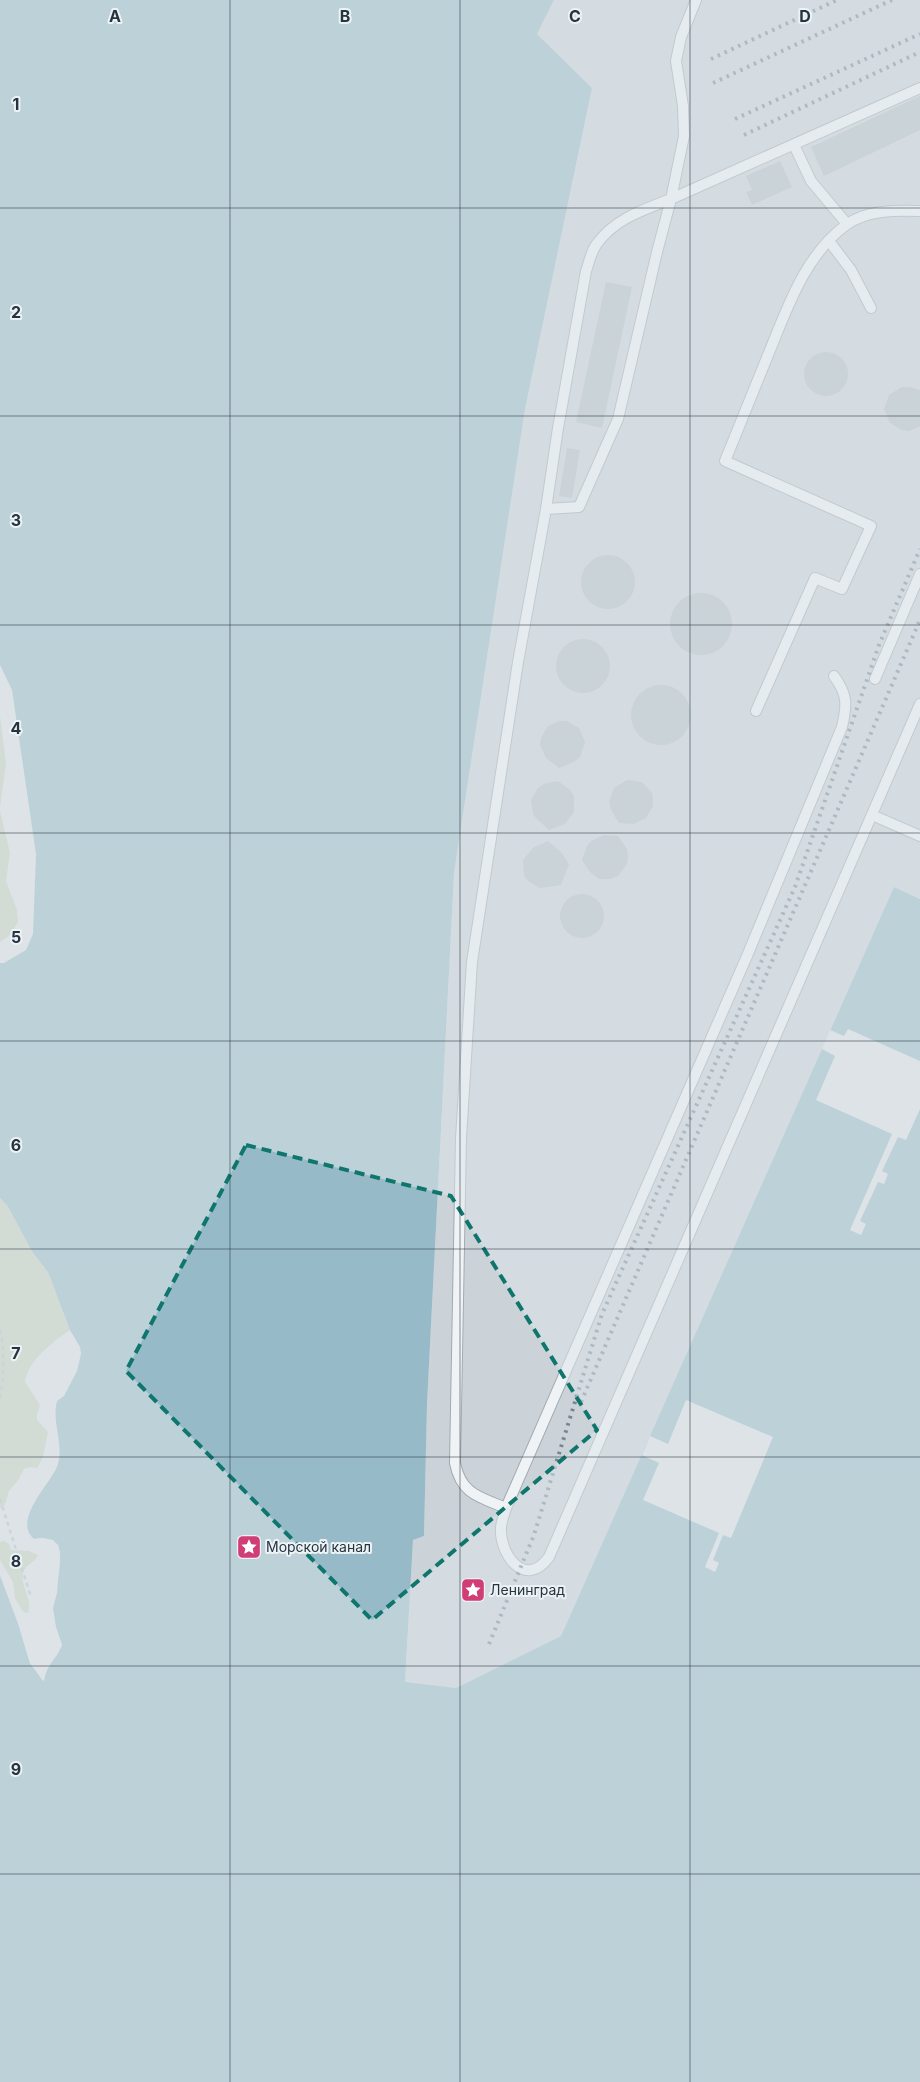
<svg xmlns="http://www.w3.org/2000/svg" width="920" height="2082" font-family="Inter,sans-serif">
<style>
.built{fill:#cbd3d9}
.green{fill:#c7d1be}
.water{fill:#97bac8}
.pier{fill:#dde3e7}
.building{fill:#b4bec4}
.lines{fill:none;stroke-linecap:round;stroke-linejoin:round}
.service-casing{stroke:#a2abb1;stroke-width:12}
.path{stroke:#bbc1c5;stroke-width:2.5;stroke-dasharray:4 4;stroke-linecap:butt}
.service{stroke:#f0f3f5;stroke-width:10}
.rail{stroke:#768691;stroke-width:4;stroke-dasharray:2.5 5;stroke-linecap:butt}
.marked{fill:none;stroke:#0f766e;stroke-width:4;stroke-dasharray:10 6;stroke-linejoin:round}
.grid{fill:none;stroke:#26343e;stroke-width:1;stroke-opacity:0.55}
.labels{text-anchor:middle;stroke-width:4;stroke-linejoin:round;paint-order:stroke}
.poi-label{font-size:14px;fill:#26343e;stroke:#ecf2f5;text-anchor:start}
.grid-label{font-size:16px;text-anchor:middle;font-weight:bold;fill:#26343e;stroke:#ecf2f5;stroke-width:4;stroke-linejoin:round;paint-order:stroke}
</style>
<rect width="100%" height="100%" fill="#dde3e7"/>
<path class="built" d="M 554,0 L 920,0 L 920,899 L 894,887 L 561,1636 L 456,1688 L 405,1683 L 413,1540 L 424,1536 L 427,1404 L 454,873 L 525,409 L 592,88 L 537,34 Z"/>
<path class="green" d="M 0,716 L 6,763 L 0,807 Z
M 0,811 L 10,853 L 6,881 L 17,910 L 18,922 L 10,935 L 0,942 Z
M 0,1198 L 7,1205 L 33,1253 L 48,1272 L 70,1330 C 53,1342 28,1360 25,1382 L 40,1405 L 37,1414 L 37,1420 L 48,1432 L 43,1457 L 37,1468 L 30,1467 L 24,1469 L 19,1479 L 9,1491 L 5,1505 L 0,1508 Z
M 4,1541 L 9,1544 L 11,1550 L 29,1551 L 38,1555 C 35,1563 25,1564 23,1573 C 20,1586 33,1599 28,1613 L 23,1612 L 15,1598 L 13,1582 L 0,1560 L 0,1542 Z"/>
<path class="water" d="M 0,0 L 554,0 L 537,34 L 592,88 L 525,409 L 454,873 L 427,1404 L 424,1536 L 413,1540 L 405,1682 L 456,1688 L 561,1636 L 894,887 L 920,899 L 920,2082 L 0,2082 L 0,1575 L 18,1623 L 30,1663 L 43,1681 C 48,1664 55,1660 62,1645 C 58,1633 52,1620 53,1607 C 55,1589 64,1563 58,1545 L 43,1538 L 34,1539 C 13,1521 47,1487 56,1469 C 66,1448 51,1423 57,1401 L 64,1396 L 77,1371 L 81,1354 L 80,1347 L 70,1330 L 48,1272 L 33,1253 L 7,1205 L 0,1198 L 0,963 L 4,963 L 26,950 L 33,934 L 36,854 L 12,690 L 0,665 Z"/>
<path class="pier" d="M 848,1029 L 920,1061 L 920,1109 L 906,1140 L 898,1137 L 882,1171 L 888,1174 L 884,1184 L 878,1182 L 860,1221 L 866,1224 L 861,1235 L 850,1230 L 892,1134 L 816,1100 L 835,1056 L 822,1049 L 830,1030 L 844,1036 Z
M 686,1400 L 773,1437 L 731,1538 L 723,1535 L 713,1560 L 719,1563 L 715,1572 L 705,1567 L 719,1533 L 643,1500 L 659,1463 L 642,1455 L 650,1436 L 668,1444 Z
M 28,1516 L 26,1526 L 28,1534 L 34,1539 L 43,1538 L 53,1540 L 58,1545 L 60,1553 L 57,1593 L 53,1608 L 56,1627 L 62,1645 L 57,1655 L 47,1666 L 44,1681 L 30,1663 L 18,1623 L 0,1575 L 0,1573 L 2,1574 L 20,1622 L 32,1662 L 42,1676 L 45,1665 L 55,1654 L 59,1645 L 53,1628 L 51,1608 L 54,1593 L 58,1553 L 51,1542 L 34,1541 L 27,1535 L 24,1526 L 25,1517 Z"/>
<path class="building" d="M 920,96 L 920,130 L 824,176 L 811,147 Z
M 780,161 L 792,187 L 752,205 L 746,192 L 752,190 L 746,176 Z
M 606,282 L 632,287 L 602,428 L 576,422 Z
M804 374a22 22 0 1 1 44 0a22 22 0 1 1-44 0Z
M 902,387 L 910,387 L 920,390 L 920,426 L 909,431 L 902,430 L 890,423 L 884,409 L 889,395 Z
M 567,448 L 580,450 L 572,498 L 559,496 Z
M581 582a27 27 0 1 1 54 0a27 27 0 1 1-54 0Z
M670 624a31 31 0 1 1 62 0a31 31 0 1 1-62 0Z
M556 666a27 27 0 1 1 54 0a27 27 0 1 1-54 0Z
M631 715a30 30 0 1 1 60 0a30 30 0 1 1-60 0Z
M 560,721 L 567,721 L 579,728 L 585,742 L 580,757 L 574,762 L 559,768 L 546,758 L 540,745 L 541,738 L 548,726 Z
M 627,780 L 642,782 L 652,793 L 653,799 L 653,806 L 646,818 L 634,824 L 619,823 L 611,810 L 609,802 L 614,788 Z
M 558,781 L 570,790 L 574,796 L 574,812 L 565,824 L 549,830 L 537,819 L 533,814 L 531,800 L 538,788 L 544,784 Z
M 604,835 L 618,836 L 627,849 L 628,857 L 627,864 L 618,876 L 611,879 L 599,879 L 590,872 L 582,860 L 587,846 L 591,841 Z
M 548,841 L 561,852 L 569,864 L 561,885 L 540,888 L 528,881 L 524,875 L 523,860 L 533,848 Z
M560 916a22 22 0 1 1 44 0a22 22 0 1 1-44 0Z"/>
<g class="lines">
<defs>
<path id="service" d="M 794,145 L 811,181 L 847,224
M 829,241 L 851,270 L 871,308
M 546,509 L 579,507 L 618,419 L 657,252 L 671,199 L 684,136 L 683,106 L 676,61 L 681,37 L 696,0
M 834,676 C 848,695 847,705 842,727 L 747,956 L 506,1508 C 504,1514 502,1520 501,1527 C 499,1554 525,1590 549,1557 L 920,704
M 875,679 L 920,574
M 756,711 L 815,578 L 842,589 L 871,526 L 725,461 C 739,426 754,390 768,355 C 787,309 804,256 846,225 C 866,210 896,210 920,211
M 872,815 L 920,836
M 506,1508 C 479,1497 461,1494 455,1463 L 461,1138 L 472,962 L 518,662 L 546,509 L 558,428 L 586,271 C 589,263 591,252 596,245 C 614,219 643,210 671,199 L 920,88"/>
</defs>
<use href="#service" class="service-casing"/>
<path class="path" d="M 0,1330 C 5,1352 4,1376 0,1398
M 0,1499 L 31,1597"/>
<use href="#service" class="service"/>
<path class="rail" d="M 711,59 L 837,0
M 713,83 L 892,0
M 735,119 L 920,34
M 744,135 L 920,52
M 581,1402 L 920,620
M 489,1644 L 534,1535 L 602,1314 L 795,887 L 879,645 L 920,549"/>
</g>
<path d="M0 0H920V2082H0ZM 246,1145 L 451,1196 L 597,1430 L 372,1620 L 126,1371 Z" fill="#dde3e7" fill-opacity=".55" fill-rule="evenodd"/>
<path class="marked" d="M 246,1145 L 451,1196 L 597,1430 L 372,1620 L 126,1371 Z"/>
<path class="grid" d="M 230,0 L 230,2082M 460,0 L 460,2082M 690,0 L 690,2082M 0,208 L 920,208M 0,416 L 920,416M 0,625 L 920,625M 0,833 L 920,833M 0,1041 L 920,1041M 0,1249 L 920,1249M 0,1457 L 920,1457M 0,1666 L 920,1666M 0,1874 L 920,1874"/>
<defs>
<symbol id="sight-square" viewBox="-11 -11 22 22"><rect x="-9" y="-9" width="18" height="18" rx="4" fill="#d03e75" stroke="#ecf2f5"/><path d="M0-6L1.8-2.2L6-1.7L2.9 1.2L3.7 5.4L0 3.3L-3.7 5.4L-2.9 1.2L-6-1.7L-1.8-2.2Z" fill="#fff"/></symbol>
</defs>
<g fill-rule="evenodd">
<use href="#sight-square" x="235" y="1533" width="28" height="28"/>
<use href="#sight-square" x="459" y="1576" width="28" height="28"/>
</g>
<g class="labels">
<g class="poi-label">
<text x="266" y="1552">Морской канал</text>
<text x="490" y="1595">Ленинград</text>
</g>
</g>
<g class="grid-label">
<text x="115" y="22">A</text>
<text x="345" y="22">B</text>
<text x="575" y="22">C</text>
<text x="805" y="22">D</text>
<text x="16" y="110">1</text>
<text x="16" y="318">2</text>
<text x="16" y="526">3</text>
<text x="16" y="734">4</text>
<text x="16" y="943">5</text>
<text x="16" y="1151">6</text>
<text x="16" y="1359">7</text>
<text x="16" y="1567">8</text>
<text x="16" y="1775">9</text>
</g>
</svg>
